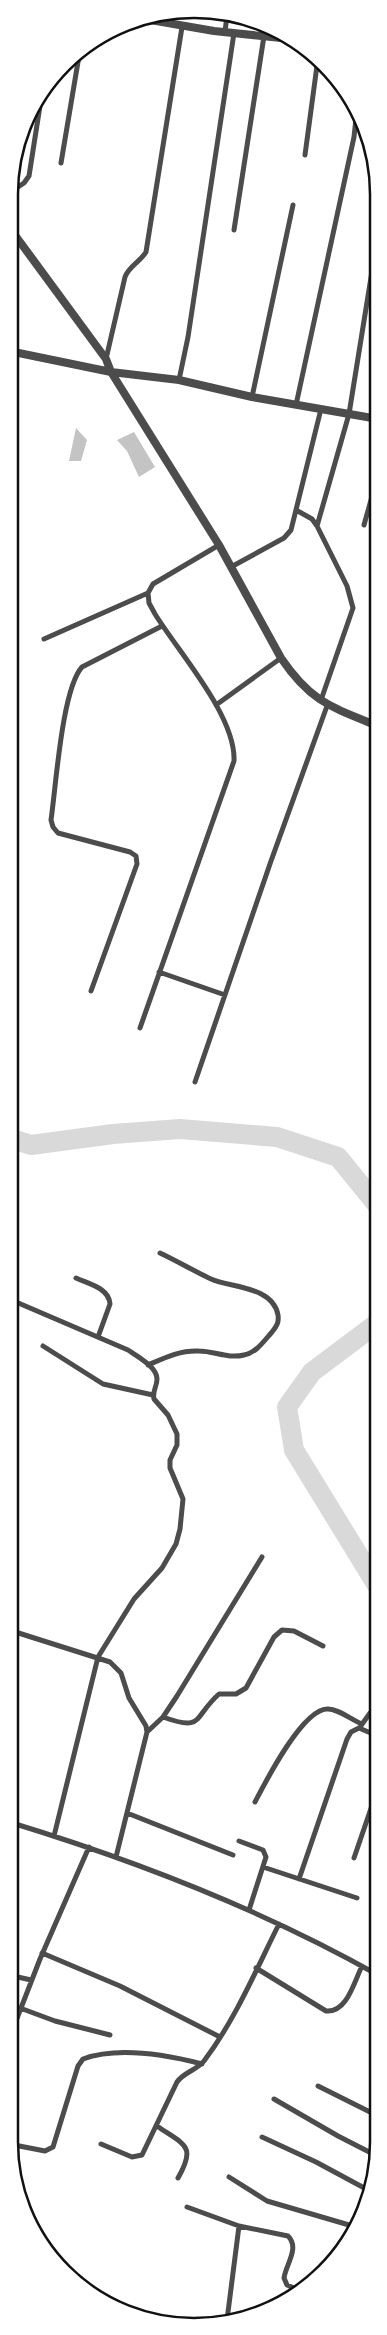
<svg xmlns="http://www.w3.org/2000/svg" width="387" height="2335" font-family="Karla,sans-serif">
<style>
.lines{fill:none;stroke-linecap:round;stroke-linejoin:round}
.river{stroke:#d9d9d9;stroke-width:20}
.building{fill:#c4c4c4}
.minor{stroke:#4c4c4c;stroke-width:5}
.tertiary{stroke:#4c4c4c;stroke-width:8}
.rim{fill:none;stroke:#111;stroke-width:2.5}
</style>
<rect width="100%" height="100%" fill="#fff"/>
<g class="lines">
<path class="river" d="M 9,1138 L 31,1145 L 113,1134 L 180,1129 L 277,1137 L 338,1157 L 378,1206
M 378,1320 L 376,1324 L 312,1372 L 287,1407 L 294,1450 L 378,1587"/>
</g>
<path class="building" d="M 76,428 L 87,440 L 81,461 L 69,461 Z
M 134,432 L 155,467 L 139,477 L 127,451 L 117,440 Z"/>
<g class="lines">
<path class="minor" d="M 225,32 L 227,15
M 305,155 L 318,58
M 61,163 L 80,50
M 9,193 L 24,183 L 29,176 L 42,93
M 234,230 L 264,36
M 106,359 L 125,277 C 129,266 140,262 146,252 L 182,27
M 179,380 L 188,337 L 234,33
M 252,397 L 293,205
M 296,405 L 354,137 L 357,109
M 296,510 L 312,519 L 317,526 L 347,586 L 353,608 L 321,700
M 364,525 L 378,475
M 317,526 L 349,414 L 378,234
M 231,567 L 284,538 L 291,530 L 321,409
M 44,639 L 148,593
M 216,705 L 281,658
M 159,972 L 225,995
M 91,991 L 137,864 L 136,856 L 130,852 L 58,833 L 53,827 L 51,820 C 56,786 62,689 82,667 L 162,626
M 140,1028 L 234,761 C 236,716 179,653 155,614 L 149,603 L 148,593 L 153,584 L 219,545
M 195,1082 L 271,861 L 327,706
M 76,1278 C 89,1284 109,1288 110,1304 L 98,1337
M 9,1299 L 128,1350 C 137,1356 157,1367 157,1379 C 157,1387 152,1391 154,1399 L 168,1415 L 177,1434 L 177,1445 L 170,1460 L 170,1468 L 183,1499 L 180,1529 L 176,1544 L 162,1568 L 134,1599 L 98,1657 L 54,1836
M 43,1346 L 103,1384 L 153,1395
M 148,1365 C 164,1358 180,1350 199,1351 C 214,1351 228,1359 244,1355 C 256,1353 264,1341 272,1332 C 277,1326 279,1322 278,1315 C 273,1286 231,1288 211,1279 C 194,1271 177,1261 160,1253
M 9,1630 L 110,1662 L 121,1673 L 129,1698 L 146,1726 L 147,1732 L 116,1857
M 9,1646 L 14,1631
M 163,1717 C 204,1732 193,1717 219,1694 L 236,1694 L 246,1688 L 274,1637 L 282,1630 L 294,1631 L 323,1646
M 360,1727 L 370,1713 L 378,1707
M 147,1732 L 163,1717 L 177,1696 L 262,1557
M 255,1802 C 266,1781 302,1710 327,1709 C 337,1708 352,1720 362,1724
M 127,1813 L 233,1855
M 9,1822 C 137,1861 261,1909 378,1975
M 239,1841 L 263,1850 L 266,1857 L 249,1910
M 354,1858 L 378,1788
M 263,1867 L 357,1898
M 299,1879 L 347,1739 L 351,1732 L 359,1728 L 373,1734 L 378,1739
M 42,1953 L 120,1986 L 220,2037
M 256,1968 L 326,2011 C 347,2013 354,1982 362,1966
M 9,1975 L 31,1980
M 20,2008 L 55,2021 L 110,2035
M 9,2039 L 40,1959 L 89,1847
M 318,2086 L 378,2116
M 274,2099 L 338,2136 L 377,2156
M 157,2126 C 184,2145 197,2145 178,2178
M 262,2137 L 316,2162 L 368,2190
M 9,2144 L 45,2151 L 53,2147 L 78,2066 L 83,2059 C 119,2046 167,2055 202,2064
M 101,2144 L 132,2157 L 142,2155 L 177,2082 C 184,2072 197,2070 204,2061 C 235,2020 256,1970 279,1924
M 229,2177 L 267,2201 L 356,2227
M 187,2207 L 239,2226 L 288,2236 C 300,2248 286,2264 284,2278 L 287,2285 L 299,2290
M 227,2320 L 239,2226"/>
<path class="tertiary" d="M 139,18 L 214,31 L 291,39
M 9,227 L 106,359 L 111,372 L 219,545 L 281,658 C 311,702 331,707 378,726
M 9,351 L 111,372 L 179,380 L 252,397 L 378,419"/>
</g>
<path d="M0 0H387V2335H0ZM194 18H194A176 176 0 0 1 370 194V2142A176 176 0 0 1 194 2318H194A176 176 0 0 1 18 2142V194A176 176 0 0 1 194 18Z" fill="#fff" fill-rule="evenodd"/>
<path class="rim" d="M194 18H194A176 176 0 0 1 370 194V2142A176 176 0 0 1 194 2318H194A176 176 0 0 1 18 2142V194A176 176 0 0 1 194 18Z"/>
</svg>
